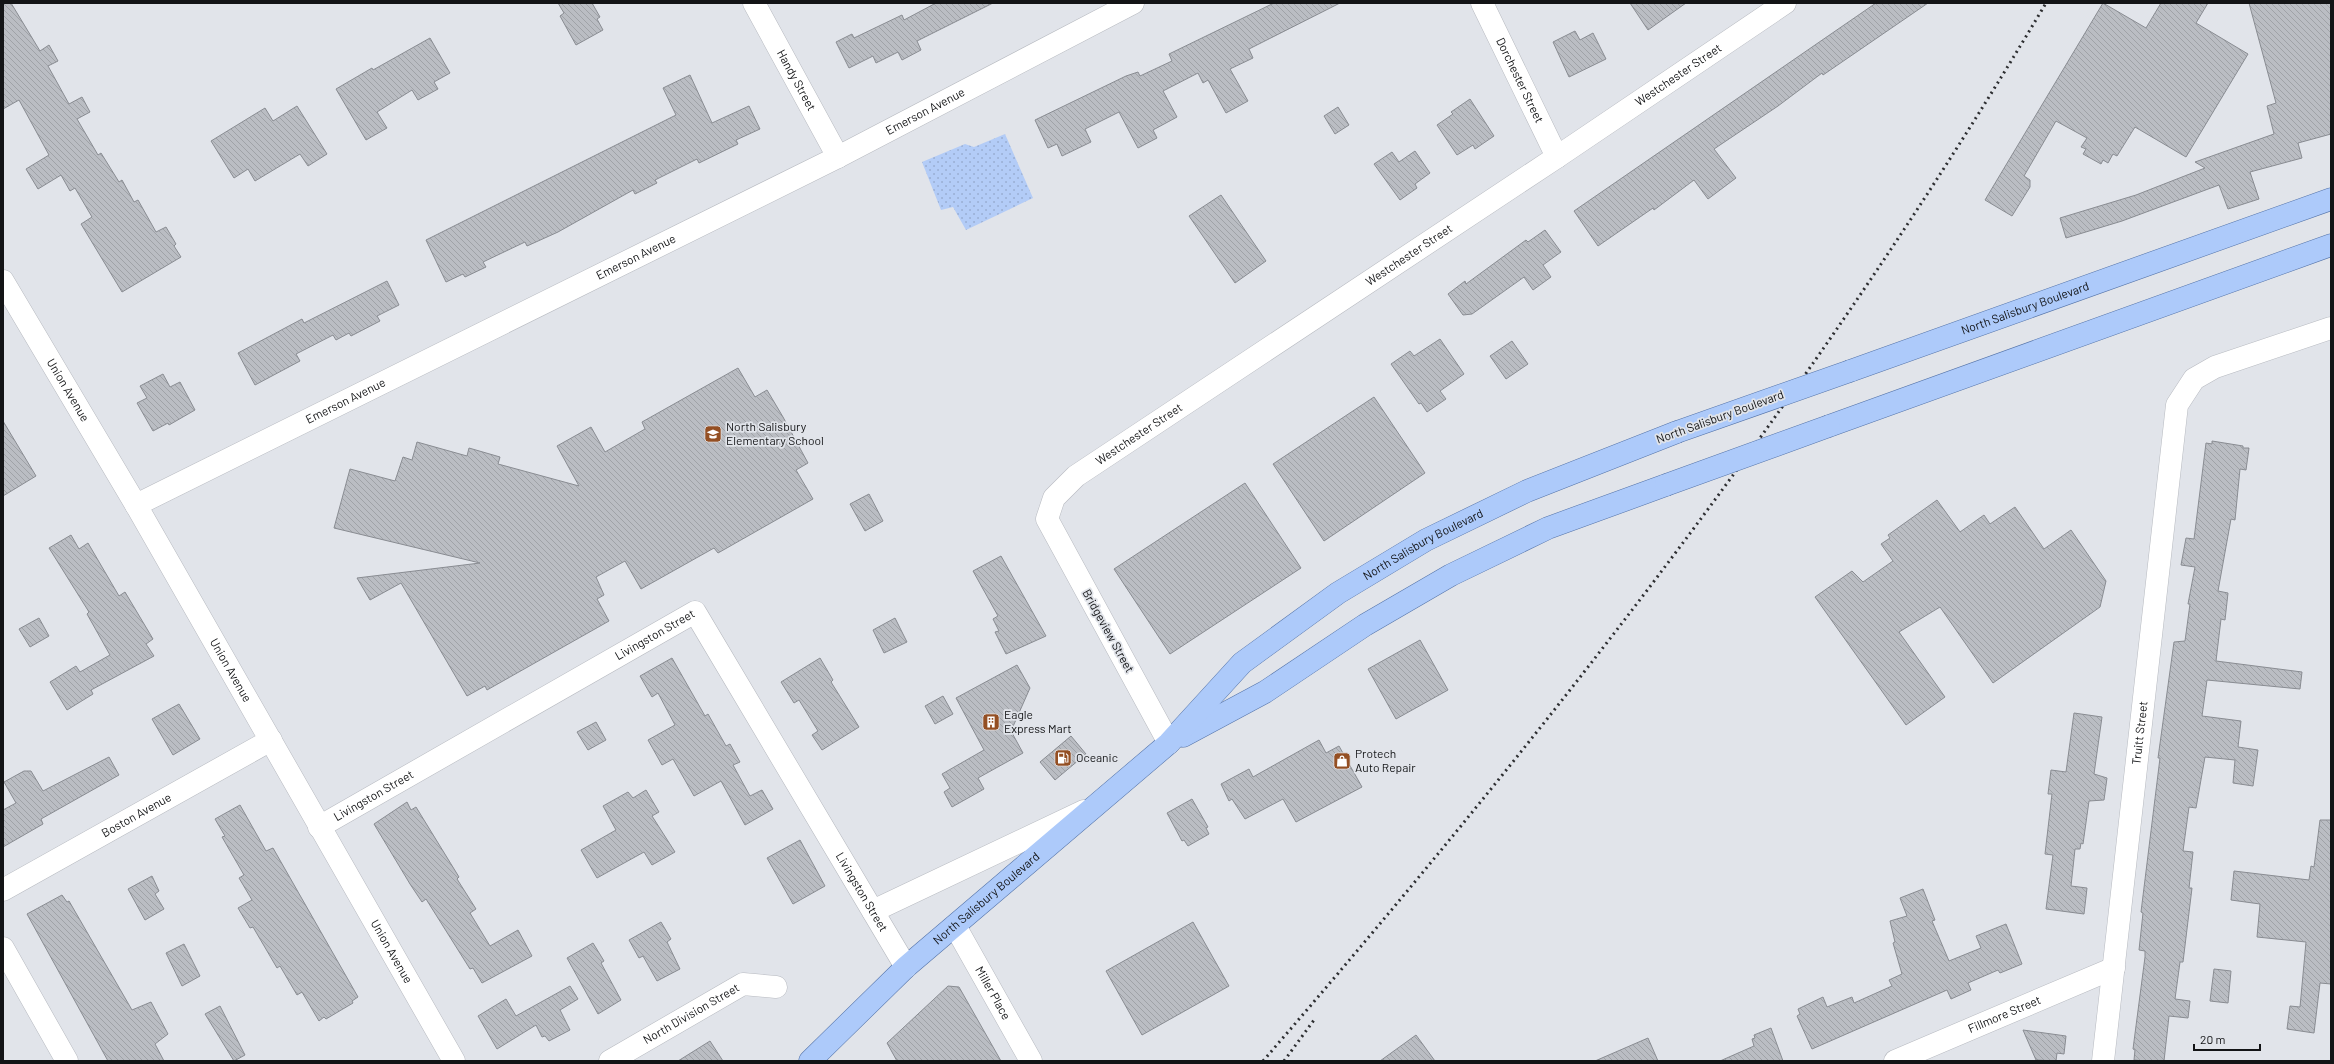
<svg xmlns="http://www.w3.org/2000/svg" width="2334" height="1064" font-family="Barlow,sans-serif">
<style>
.park{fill:url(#park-dots)}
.building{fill:url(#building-back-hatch);stroke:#898c92}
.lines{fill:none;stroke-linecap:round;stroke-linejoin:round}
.minor-casing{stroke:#b7bac0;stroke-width:23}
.primary-casing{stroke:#5473a8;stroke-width:23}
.minor{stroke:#fff;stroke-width:22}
.primary{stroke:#adcafa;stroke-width:22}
.rail{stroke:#2c2d30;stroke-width:3;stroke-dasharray:2 4;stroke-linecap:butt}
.primary-bridge-casing{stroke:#5473a8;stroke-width:23;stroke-linecap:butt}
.primary-bridge{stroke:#adcafa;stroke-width:22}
.labels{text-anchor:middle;stroke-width:3.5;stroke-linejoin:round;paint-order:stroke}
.street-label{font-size:12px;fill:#131416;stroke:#e1e4ea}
.poi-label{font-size:12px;fill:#131416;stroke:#e1e4ea;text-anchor:start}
</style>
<defs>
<pattern id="park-dots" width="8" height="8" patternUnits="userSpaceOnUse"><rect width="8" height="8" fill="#b3ccf7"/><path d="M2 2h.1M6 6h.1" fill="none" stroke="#99aed3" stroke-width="1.8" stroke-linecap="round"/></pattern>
<pattern id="building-back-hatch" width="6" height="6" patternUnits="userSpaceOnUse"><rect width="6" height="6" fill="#babdc3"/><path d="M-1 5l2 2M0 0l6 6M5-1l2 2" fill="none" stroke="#9fa2a7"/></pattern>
</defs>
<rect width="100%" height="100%" fill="#e1e4ea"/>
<path class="park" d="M 1005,134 L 1033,198 L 966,230 L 953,207 L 941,210 L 922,162 L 965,144 L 974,147 Z"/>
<path class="building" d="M 3,3 L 11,3 L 40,51 L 49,45 L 58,61 L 48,66 L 69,104 L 82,97 L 90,112 L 77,119 L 98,155 L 101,153 L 119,182 L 122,180 L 134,202 L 138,200 L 156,232 L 166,227 L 176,244 L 174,246 L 181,257 L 122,292 L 81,224 L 92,217 L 75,188 L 70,191 L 61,175 L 38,189 L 26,169 L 49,155 L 19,100 L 3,109 Z
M 558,3 L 592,3 L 600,17 L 597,19 L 603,30 L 576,45 L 560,16 L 564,13 Z
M 936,3 L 993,3 L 917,41 L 921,50 L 902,60 L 898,52 L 876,63 L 873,56 L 849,68 L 836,42 L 852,34 L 854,38 L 902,15 L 904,20 Z
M 1274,3 L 1340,3 L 1249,49 L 1253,58 L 1230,69 L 1248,101 L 1226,113 L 1208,80 L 1203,83 L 1198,73 L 1163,91 L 1177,117 L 1153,130 L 1157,138 L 1138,148 L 1119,112 L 1085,129 L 1091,142 L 1062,156 L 1057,144 L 1048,148 L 1035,120 L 1126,76 L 1138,72 L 1140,76 L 1172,61 L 1169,54 Z
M 1630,3 L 1686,3 L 1648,30 Z
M 1876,3 L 1928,3 L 1823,75 L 1822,73 L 1778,106 L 1714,149 L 1736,178 L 1708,199 L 1694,180 L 1654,210 L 1653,208 L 1598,246 L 1574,211 Z
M 2103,3 L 2146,28 L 2161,3 L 2208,3 L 2196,23 L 2248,54 L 2186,157 L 2135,127 L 2117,156 L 2113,154 L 2108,163 L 2103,160 L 2101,164 L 2083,154 L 2086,149 L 2081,147 L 2087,138 L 2056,121 L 2024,176 L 2030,180 L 2030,187 L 2012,216 L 1985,200 Z
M 2249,3 L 2331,3 L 2331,134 L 2298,143 L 2302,158 L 2250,172 L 2259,199 L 2228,209 L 2219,185 L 2122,221 L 2066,238 L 2060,218 L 2136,195 L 2205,168 L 2195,162 L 2274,134 L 2267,106 L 2276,103 Z
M 1575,31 L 1580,40 L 1593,33 L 1606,59 L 1569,77 L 1553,42 Z
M 430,38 L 450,73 L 434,82 L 438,89 L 418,100 L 412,90 L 377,112 L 387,128 L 366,140 L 336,89 L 372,68 L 373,70 Z
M 690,75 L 712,123 L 749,106 L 760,129 L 736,140 L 738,144 L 699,163 L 697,159 L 655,180 L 657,183 L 635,194 L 633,190 L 558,232 L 527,246 L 525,242 L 483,262 L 486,267 L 465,277 L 463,274 L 446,282 L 426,240 L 676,115 L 663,88 Z
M 1470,99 L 1494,136 L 1475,149 L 1473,145 L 1457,155 L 1437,125 L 1453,114 L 1451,112 Z
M 297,106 L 327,154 L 308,166 L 300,154 L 255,181 L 248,169 L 234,178 L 211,141 L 265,108 L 273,121 Z
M 1338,107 L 1349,125 L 1335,134 L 1324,116 Z
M 1415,151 L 1430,173 L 1415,184 L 1417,188 L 1400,200 L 1374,164 L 1392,152 L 1399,162 Z
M 1221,195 L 1266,261 L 1235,283 L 1189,216 Z
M 1545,230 L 1561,252 L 1543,265 L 1551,277 L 1533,290 L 1524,277 L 1472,314 L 1463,315 L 1448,294 L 1465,281 L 1466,284 L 1526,240 L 1528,242 Z
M 387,281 L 399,305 L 377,316 L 380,321 L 351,336 L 349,333 L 336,340 L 333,335 L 296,354 L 300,361 L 255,385 L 238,353 L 302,319 L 304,323 Z
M 1440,339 L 1464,374 L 1440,391 L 1446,399 L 1427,412 L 1421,403 L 1419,404 L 1391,364 L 1410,351 L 1414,356 Z
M 1512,341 L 1528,364 L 1506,379 L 1490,356 Z
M 738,368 L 755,397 L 767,390 L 783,417 L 808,463 L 796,470 L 813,499 L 718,553 L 714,548 L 641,589 L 625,561 L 596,577 L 604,595 L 597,599 L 609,621 L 487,690 L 485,686 L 467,696 L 401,583 L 370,600 L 357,578 L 480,563 L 334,528 L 350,469 L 395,481 L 403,457 L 412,460 L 417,442 L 467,456 L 469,448 L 500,457 L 498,464 L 579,486 L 557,446 L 591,427 L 605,452 L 645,429 L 642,422 Z
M 163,374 L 170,387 L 180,382 L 195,410 L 169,425 L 168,423 L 153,431 L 137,403 L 147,398 L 140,386 Z
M 1374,397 L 1425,473 L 1324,541 L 1273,464 Z
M 3,421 L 36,476 L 3,496 Z
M 2212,441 L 2243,446 L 2243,448 L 2249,448 L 2246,470 L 2240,469 L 2235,520 L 2231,519 L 2218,591 L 2228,593 L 2225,620 L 2221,619 L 2216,661 L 2302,672 L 2300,689 L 2207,680 L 2202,716 L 2241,721 L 2238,747 L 2258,750 L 2253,786 L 2233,783 L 2235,760 L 2205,757 L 2196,808 L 2189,807 L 2183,851 L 2193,852 L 2189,888 L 2192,888 L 2183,962 L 2180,962 L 2175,999 L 2190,1001 L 2188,1018 L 2169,1016 L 2164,1061 L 2144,1061 L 2134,1060 L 2135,1050 L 2133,1049 L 2145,957 L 2145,951 L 2139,950 L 2143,913 L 2141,912 L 2160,758 L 2158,758 L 2174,642 L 2185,641 L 2190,604 L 2188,604 L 2195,567 L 2181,565 L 2186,538 L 2194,539 L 2206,443 L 2212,444 Z
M 1245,483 L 1301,568 L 1170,654 L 1114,569 Z
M 869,494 L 883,521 L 865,531 L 850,504 Z
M 1937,500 L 1960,532 L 1984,515 L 1990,524 L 2015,507 L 2044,549 L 2071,530 L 2106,581 L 2100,607 L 1993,683 L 1940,607 L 1899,632 L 1945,697 L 1906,725 L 1815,597 L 1852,571 L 1863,582 L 1893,561 L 1881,544 L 1890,538 L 1888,535 Z
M 71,535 L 79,549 L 88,543 L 119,596 L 125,592 L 153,639 L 146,644 L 154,656 L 91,690 L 93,694 L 67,710 L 50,682 L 76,666 L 80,672 L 110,655 L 87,614 L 89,612 L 49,548 Z
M 1001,556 L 1046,636 L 1006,654 L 995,632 L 999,631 L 993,619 L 998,616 L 973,571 Z
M 39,618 L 49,636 L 30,647 L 19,629 Z
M 895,618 L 907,642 L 884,653 L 873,630 Z
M 1420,640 L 1448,690 L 1396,719 L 1368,669 Z
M 672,658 L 705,716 L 708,714 L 726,746 L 730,744 L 740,762 L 733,765 L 750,796 L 762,790 L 773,809 L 745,825 L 721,781 L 694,796 L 673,759 L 662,765 L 648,740 L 675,725 L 658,693 L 652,697 L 640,676 Z
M 820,658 L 833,680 L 831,682 L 859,727 L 822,750 L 812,735 L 818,731 L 799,700 L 794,703 L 781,682 Z
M 1017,665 L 1030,688 L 1011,731 L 1023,753 L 978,778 L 984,789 L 952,807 L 944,792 L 950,788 L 942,774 L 984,750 L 956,698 Z
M 943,696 L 953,714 L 935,724 L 925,706 Z
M 179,704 L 200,739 L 173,755 L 152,719 Z
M 2074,713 L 2102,717 L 2094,774 L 2107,778 L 2104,800 L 2089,801 L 2083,844 L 2081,843 L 2080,849 L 2075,849 L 2071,886 L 2087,888 L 2084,914 L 2046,909 L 2053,855 L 2045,854 L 2052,794 L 2048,794 L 2051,770 L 2066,772 Z
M 596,722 L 606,740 L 588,750 L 577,732 Z
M 1071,736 L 1086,754 L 1055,780 L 1040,762 Z
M 1319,740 L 1326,753 L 1339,746 L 1362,787 L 1296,822 L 1283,799 L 1245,819 L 1232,799 L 1229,801 L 1221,784 L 1249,769 L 1253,777 Z
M 109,757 L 119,775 L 41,819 L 43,824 L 3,847 L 3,810 L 16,803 L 4,782 L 24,771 L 31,771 L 43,791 Z
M 646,790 L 659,812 L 652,816 L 675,852 L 652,865 L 644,852 L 597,878 L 581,850 L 616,830 L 603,806 L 628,792 L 633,798 Z
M 1192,799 L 1208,827 L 1206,828 L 1209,834 L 1188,846 L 1184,840 L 1182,841 L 1167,813 Z
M 407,802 L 411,810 L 416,807 L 459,877 L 457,879 L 476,909 L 470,913 L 490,946 L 518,930 L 532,956 L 482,983 L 473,968 L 470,969 L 426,899 L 422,902 L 410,884 L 374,824 Z
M 240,805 L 266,851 L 273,848 L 358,997 L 352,1001 L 353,1003 L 326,1019 L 324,1017 L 319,1021 L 302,992 L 297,995 L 280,966 L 277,968 L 253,927 L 250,928 L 238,908 L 252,900 L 239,878 L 244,875 L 222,837 L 225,836 L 215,819 Z
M 2320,820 L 2331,820 L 2331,984 L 2320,983 L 2314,1033 L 2287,1029 L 2290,1006 L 2300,1007 L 2306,942 L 2257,937 L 2260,904 L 2231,900 L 2234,871 L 2309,880 L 2311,866 L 2314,867 Z
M 800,840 L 825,886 L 793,904 L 767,858 Z
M 152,876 L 159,891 L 155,894 L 164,909 L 145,920 L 128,889 Z
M 1923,889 L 1935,920 L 1932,921 L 1949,961 L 1981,948 L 1976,936 L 2006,924 L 2022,964 L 2000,973 L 1998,970 L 1968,983 L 1971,990 L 1951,999 L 1947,990 L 1812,1049 L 1797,1016 L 1800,1014 L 1798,1009 L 1823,997 L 1827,1007 L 1852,997 L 1854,1003 L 1892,986 L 1889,980 L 1902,974 L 1893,943 L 1895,942 L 1890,921 L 1907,916 L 1900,898 Z
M 62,895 L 67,902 L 69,901 L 132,1010 L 151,1002 L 168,1034 L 155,1044 L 164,1061 L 108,1061 L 27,914 Z
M 661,922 L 671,939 L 667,942 L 680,969 L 657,981 L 643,956 L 639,958 L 629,940 Z
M 1193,922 L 1229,986 L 1142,1035 L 1106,971 Z
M 593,943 L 604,961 L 601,963 L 621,1000 L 598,1014 L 567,958 Z
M 184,944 L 200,976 L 182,986 L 166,953 Z
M 2214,969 L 2231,971 L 2228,1003 L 2210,1001 Z
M 570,986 L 578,999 L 560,1010 L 570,1030 L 549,1041 L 545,1036 L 542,1037 L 536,1025 L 497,1049 L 478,1016 L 506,999 L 516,1016 Z
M 948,986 L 959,987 L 1001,1061 L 897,1061 L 887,1043 Z
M 220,1006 L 245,1055 L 234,1061 L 205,1014 Z
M 1771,1028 L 1783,1061 L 1720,1061 L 1754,1046 L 1752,1039 L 1755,1038 L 1754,1035 Z
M 2023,1030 L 2066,1036 L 2064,1054 L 2057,1053 L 2056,1061 L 2036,1060 Z
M 1416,1035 L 1435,1061 L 1380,1061 Z
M 1648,1038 L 1658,1061 L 1595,1061 Z
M 710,1041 L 723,1061 L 678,1061 Z"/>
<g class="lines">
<defs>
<g id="minor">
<path id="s1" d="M 754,3 L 838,157"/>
<path id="s2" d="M 1482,3 L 1557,157"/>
<path id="s3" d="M 3,281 L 136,505 L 454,1061"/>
<path id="s4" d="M 136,505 L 838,157 L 1133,3"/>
<path id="s5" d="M 1169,743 L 1047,519 L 1054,498 L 1076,476 L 1557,157 L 1785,3"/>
<path id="s6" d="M 319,827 L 695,612 L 906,967"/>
<path id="s7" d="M 3,890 L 271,740"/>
<path d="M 873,911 L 1084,811"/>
<path id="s8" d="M 955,926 L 1031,1061"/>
<path d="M 3,948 L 67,1061"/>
<path id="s9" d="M 610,1061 L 743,984 L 776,987"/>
<path id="s10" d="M 1895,1061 L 2114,968"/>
<path id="s11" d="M 2103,1061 L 2177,405 L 2194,379 L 2215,367 L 2331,328"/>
</g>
<g id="primary">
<path id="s12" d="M 1850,371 L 2331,199"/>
<path d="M 1829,426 L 2331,245"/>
<path d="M 1183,736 L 1265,692 L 1365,625 L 1451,575 L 1548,528 L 1666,485"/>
<path id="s13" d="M 810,1061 L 906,967 L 1169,743 L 1242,663 L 1338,593 L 1426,540 L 1527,491 L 1677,432"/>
</g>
</defs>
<use href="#minor" class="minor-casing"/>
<use href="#primary" class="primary-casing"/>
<use href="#minor" class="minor"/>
<use href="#primary" class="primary"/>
<path class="rail" d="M 1263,1061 C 1550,729 1822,381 2046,3
M 1284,1061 L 1314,1020"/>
<defs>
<path id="primary-bridge" d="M 1677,432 L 1850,371
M 1666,485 L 1829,426"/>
</defs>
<use href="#primary-bridge" class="primary-bridge-casing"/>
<use href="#primary-bridge" class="primary-bridge"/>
</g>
<defs>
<symbol id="school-square" viewBox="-11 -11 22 22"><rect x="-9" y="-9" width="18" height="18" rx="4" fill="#944f23" stroke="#e1e4ea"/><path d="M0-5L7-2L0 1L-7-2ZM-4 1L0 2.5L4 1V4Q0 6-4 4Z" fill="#fff"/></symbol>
<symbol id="building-square" viewBox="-11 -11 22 22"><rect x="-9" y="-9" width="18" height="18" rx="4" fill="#944f23" stroke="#e1e4ea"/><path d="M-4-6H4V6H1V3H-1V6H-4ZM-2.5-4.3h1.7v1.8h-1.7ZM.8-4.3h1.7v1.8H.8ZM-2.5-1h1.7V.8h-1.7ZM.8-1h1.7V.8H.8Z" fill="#fff"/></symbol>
<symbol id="fuel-square" viewBox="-11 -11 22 22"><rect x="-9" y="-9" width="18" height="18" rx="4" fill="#944f23" stroke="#e1e4ea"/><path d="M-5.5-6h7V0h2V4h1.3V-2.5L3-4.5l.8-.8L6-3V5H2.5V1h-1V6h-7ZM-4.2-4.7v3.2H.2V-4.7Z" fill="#fff"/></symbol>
<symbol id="shop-square" viewBox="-11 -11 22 22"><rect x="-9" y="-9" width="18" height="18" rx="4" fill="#944f23" stroke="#e1e4ea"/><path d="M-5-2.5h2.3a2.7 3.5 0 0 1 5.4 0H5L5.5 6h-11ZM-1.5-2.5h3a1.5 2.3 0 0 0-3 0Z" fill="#fff"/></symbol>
</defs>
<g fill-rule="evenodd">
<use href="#school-square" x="703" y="424" width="20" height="20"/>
<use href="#building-square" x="981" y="712" width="20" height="20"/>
<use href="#fuel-square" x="1053" y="748" width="20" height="20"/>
<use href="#shop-square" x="1332" y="751" width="20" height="20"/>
</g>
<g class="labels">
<g class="street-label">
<text dy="4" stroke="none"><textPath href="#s5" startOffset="1032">Westchester Street</textPath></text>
<text dy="4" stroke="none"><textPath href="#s1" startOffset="88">Handy Street</textPath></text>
<text dy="4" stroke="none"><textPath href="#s2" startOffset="86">Dorchester Street</textPath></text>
<text dy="4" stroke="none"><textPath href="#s4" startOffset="882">Emerson Avenue</textPath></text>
<text dy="4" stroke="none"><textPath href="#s5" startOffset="708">Westchester Street</textPath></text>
<text dy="4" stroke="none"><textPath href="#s4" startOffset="558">Emerson Avenue</textPath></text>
<text dy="4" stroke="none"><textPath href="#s12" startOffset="186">North Salisbury Boulevard</textPath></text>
<text dy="4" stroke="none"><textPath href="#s3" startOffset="127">Union Avenue</textPath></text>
<text dy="4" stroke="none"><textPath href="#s4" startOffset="234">Emerson Avenue</textPath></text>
<text transform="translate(1720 417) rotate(-20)" y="4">North Salisbury Boulevard</text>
<text dy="4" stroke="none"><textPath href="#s5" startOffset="384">Westchester Street</textPath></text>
<text dy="4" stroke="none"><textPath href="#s13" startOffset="805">North Salisbury Boulevard</textPath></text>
<text transform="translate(1108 631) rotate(61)" y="4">Bridgeview Street</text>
<text dy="4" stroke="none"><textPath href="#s6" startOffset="387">Livingston Street</textPath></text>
<text dy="4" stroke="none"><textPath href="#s3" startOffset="451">Union Avenue</textPath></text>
<text dy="4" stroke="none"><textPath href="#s11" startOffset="330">Truitt Street</textPath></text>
<text dy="4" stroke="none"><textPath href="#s6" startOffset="63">Livingston Street</textPath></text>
<text dy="4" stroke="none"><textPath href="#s7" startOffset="153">Boston Avenue</textPath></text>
<text dy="4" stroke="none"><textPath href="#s6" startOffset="759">Livingston Street</textPath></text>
<text dy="4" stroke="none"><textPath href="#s13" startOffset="240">North Salisbury Boulevard</textPath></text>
<text dy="4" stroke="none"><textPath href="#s3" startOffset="775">Union Avenue</textPath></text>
<text dy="4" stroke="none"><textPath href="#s8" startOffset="77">Miller Place</textPath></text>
<text dy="4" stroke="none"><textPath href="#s9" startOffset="94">North Division Street</textPath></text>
<text dy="4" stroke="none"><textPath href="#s10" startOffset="119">Fillmore Street</textPath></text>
</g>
<g class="poi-label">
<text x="726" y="431">North Salisbury<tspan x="726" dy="14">Elementary School</tspan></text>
<text x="1004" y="719">Eagle<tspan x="1004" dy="14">Express Mart</tspan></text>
<text x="1355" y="758">Protech<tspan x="1355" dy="14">Auto Repair</tspan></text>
<text x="1076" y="762">Oceanic</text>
</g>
</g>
<rect width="2334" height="1064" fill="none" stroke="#131416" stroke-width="8"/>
<path d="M2194 1044v6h66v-6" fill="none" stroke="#131416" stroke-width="2"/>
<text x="2200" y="1044" font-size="12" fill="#131416" stroke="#e1e4ea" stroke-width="3" paint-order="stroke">20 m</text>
</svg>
